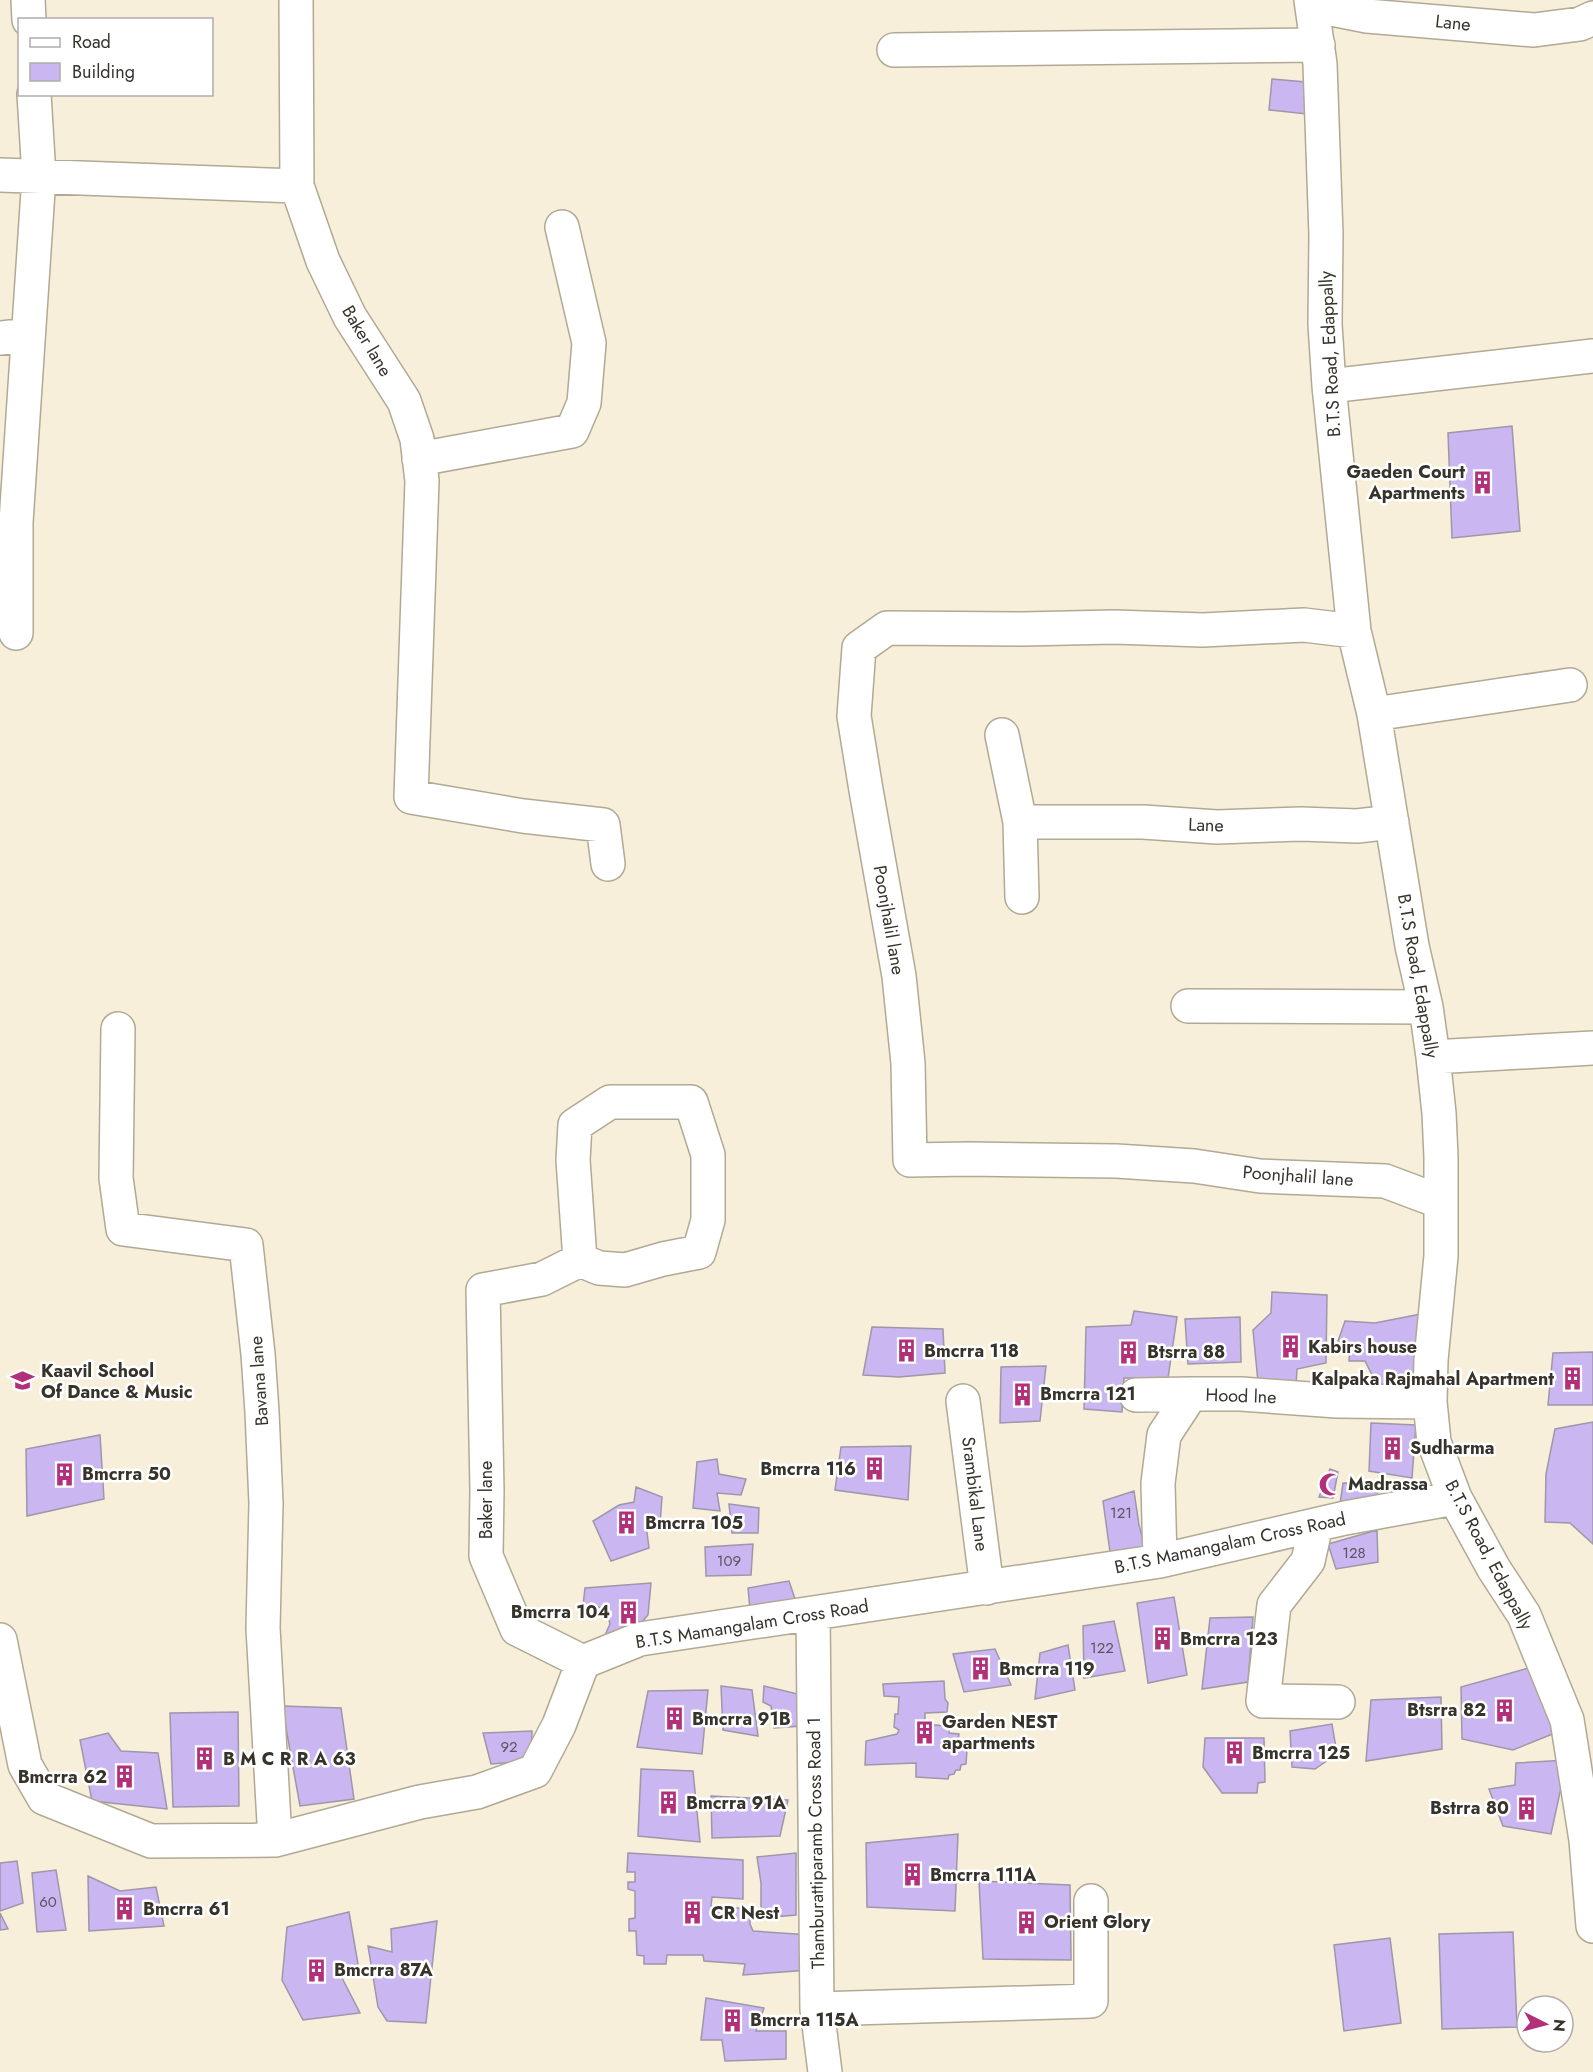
<svg xmlns="http://www.w3.org/2000/svg" width="1593" height="2072" font-family="Jost,sans-serif">
<style>
.building{fill:#cab6f1;stroke:#9d97aa;stroke-width:1.5}
.lines{fill:none;stroke-linecap:round;stroke-linejoin:round}
.street-casing{stroke:#b0a994;stroke-width:36}
.street{stroke:#fff;stroke-width:33}
.labels{text-anchor:middle;stroke-width:5;stroke-linejoin:round;paint-order:stroke}
.number-label{font-size:15px;fill:#5b545c}
.street-label{font-size:18px;fill:#36332b;stroke:#fff}
.poi-label{font-size:18px;font-weight:bold;fill:#36332b;stroke:#fff;text-anchor:start}
</style>
<rect width="100%" height="100%" fill="#f7efd9"/>
<path class="building" d="M 1272,79 L 1317,83 L 1316,115 L 1269,110 Z
M 1512,426 L 1520,531 L 1452,538 L 1448,433 Z
M 1272,1292 L 1327,1295 L 1326,1363 L 1297,1369 L 1296,1386 L 1258,1382 L 1253,1330 L 1271,1313 Z
M 1134,1311 L 1177,1317 L 1168,1378 L 1124,1378 L 1122,1412 L 1084,1409 L 1086,1327 L 1131,1325 Z
M 1421,1314 L 1413,1381 L 1377,1385 L 1365,1361 L 1349,1361 L 1350,1347 L 1336,1347 L 1345,1321 L 1375,1323 Z
M 1240,1317 L 1241,1362 L 1188,1364 L 1185,1319 Z
M 872,1327 L 943,1329 L 945,1373 L 899,1377 L 863,1375 Z
M 1593,1352 L 1593,1405 L 1548,1405 L 1553,1353 Z
M 1046,1366 L 1040,1421 L 1000,1423 L 1001,1367 Z
M 1593,1422 L 1593,1544 L 1570,1523 L 1545,1522 L 1546,1474 L 1555,1429 Z
M 1371,1423 L 1416,1425 L 1412,1478 L 1369,1471 Z
M 100,1435 L 104,1499 L 27,1516 L 26,1449 Z
M 911,1446 L 908,1500 L 835,1490 L 841,1447 Z
M 717,1459 L 719,1474 L 746,1479 L 741,1495 L 717,1493 L 720,1511 L 693,1508 L 697,1462 Z
M 1330,1469 L 1338,1472 L 1333,1498 L 1319,1497 Z
M 1343,1483 L 1379,1484 L 1376,1502 L 1340,1504 Z
M 636,1487 L 662,1497 L 660,1525 L 646,1525 L 649,1548 L 611,1561 L 593,1521 L 619,1505 L 634,1502 Z
M 1134,1491 L 1139,1525 L 1146,1551 L 1110,1552 L 1103,1501 Z
M 729,1504 L 759,1508 L 758,1533 L 732,1533 Z
M 1377,1530 L 1378,1562 L 1336,1569 L 1328,1544 Z
M 753,1544 L 751,1575 L 706,1576 L 705,1547 Z
M 789,1581 L 796,1602 L 750,1609 L 748,1588 Z
M 651,1583 L 648,1615 L 627,1640 L 600,1646 L 610,1624 L 606,1608 L 583,1606 L 585,1588 Z
M 1174,1597 L 1187,1675 L 1148,1683 L 1137,1603 Z
M 1253,1617 L 1248,1682 L 1202,1689 L 1210,1618 Z
M 1114,1621 L 1125,1671 L 1084,1678 L 1083,1626 Z
M 1068,1645 L 1075,1690 L 1035,1699 L 1040,1653 Z
M 995,1649 L 1011,1685 L 964,1692 L 953,1654 Z
M 1532,1667 L 1555,1733 L 1513,1750 L 1462,1739 L 1461,1687 Z
M 944,1681 L 945,1699 L 948,1703 L 947,1712 L 925,1713 L 925,1724 L 946,1726 L 950,1723 L 949,1733 L 959,1734 L 958,1741 L 951,1740 L 952,1748 L 967,1750 L 966,1764 L 961,1765 L 960,1770 L 956,1770 L 954,1774 L 949,1775 L 948,1779 L 916,1777 L 916,1763 L 865,1765 L 866,1741 L 897,1734 L 899,1730 L 894,1727 L 895,1714 L 898,1714 L 899,1697 L 884,1696 L 883,1684 Z
M 721,1686 L 752,1690 L 758,1736 L 723,1730 Z
M 764,1686 L 798,1694 L 802,1726 L 774,1728 L 771,1706 L 763,1702 Z
M 708,1690 L 702,1754 L 637,1747 L 648,1691 Z
M 1441,1697 L 1442,1749 L 1366,1761 L 1371,1700 Z
M 282,1706 L 341,1708 L 354,1799 L 300,1806 Z
M 238,1712 L 239,1806 L 173,1807 L 170,1713 Z
M 1332,1724 L 1337,1754 L 1315,1769 L 1292,1767 L 1290,1731 Z
M 532,1731 L 531,1761 L 491,1764 L 483,1733 Z
M 108,1733 L 121,1751 L 158,1753 L 167,1809 L 92,1801 L 80,1740 Z
M 1205,1738 L 1264,1738 L 1265,1782 L 1258,1783 L 1257,1793 L 1222,1793 L 1203,1767 Z
M 1567,1760 L 1551,1834 L 1503,1826 L 1489,1789 L 1515,1785 L 1516,1763 Z
M 641,1769 L 693,1771 L 700,1842 L 638,1836 Z
M 711,1796 L 788,1800 L 780,1836 L 712,1838 Z
M 958,1834 L 955,1911 L 867,1907 L 866,1843 Z
M 628,1853 L 743,1860 L 743,1899 L 712,1897 L 711,1906 L 750,1909 L 750,1924 L 753,1931 L 810,1935 L 809,1970 L 743,1975 L 745,1964 L 704,1961 L 703,1955 L 667,1955 L 666,1964 L 644,1964 L 644,1956 L 637,1955 L 636,1931 L 629,1931 L 629,1919 L 635,1918 L 635,1891 L 628,1889 L 628,1882 L 635,1882 L 635,1872 L 627,1872 Z
M 796,1853 L 796,1915 L 761,1918 L 761,1883 L 757,1857 Z
M 17,1861 L 23,1903 L 0,1911 L 0,1863 Z
M 56,1870 L 66,1930 L 37,1932 L 32,1873 Z
M 88,1876 L 120,1891 L 156,1887 L 164,1926 L 89,1931 Z
M 979,1881 L 1070,1885 L 1071,1960 L 983,1959 Z
M 349,1912 L 358,1964 L 341,1976 L 360,2013 L 303,2020 L 282,1980 L 287,1927 Z
M 0,1913 L 8,1929 L 0,1930 Z
M 437,1921 L 426,2023 L 387,2021 L 378,2007 L 368,1946 L 392,1952 L 391,1929 Z
M 1513,1932 L 1517,2027 L 1442,2029 L 1439,1934 Z
M 1390,1938 L 1401,2023 L 1344,2031 L 1334,1945 Z
M 706,1998 L 764,2008 L 756,2031 L 786,2031 L 786,2059 L 725,2061 L 722,2040 L 701,2040 Z"/>
<g class="lines">
<defs>
<path id="street" d="M 28,0 L 29,20
M 296,0 L 297,186 L 323,261 L 350,317 L 404,401 L 417,439 L 422,481 L 411,797 L 523,816 L 603,825 L 608,864
M 1311,0 L 1320,64 L 1326,235 L 1325,324 L 1329,386 L 1354,631 L 1374,714 L 1412,946 L 1426,1007 L 1433,1057 L 1439,1113 L 1441,1157 L 1441,1256 L 1431,1360 L 1430,1402 L 1434,1442 L 1455,1498 L 1494,1569 L 1524,1615 L 1567,1720 L 1586,1840 L 1593,1926
M 1312,5 L 1367,16 L 1534,30 L 1580,24 L 1593,18
M 894,50 L 1318,45
M 0,175 L 297,186
M 0,338 L 28,335
M 1329,386 L 1593,356
M 419,459 L 572,431 L 584,403 L 589,343 L 562,227
M 1354,631 L 1304,625 L 1203,630 L 1114,627 L 1023,629 L 887,628 L 859,648 L 854,716 L 866,790 L 899,976 L 908,1063 L 910,1160 L 968,1159 L 1116,1161 L 1194,1166 L 1260,1176 L 1385,1181 L 1441,1202
M 16,633 L 16,522 L 39,176 L 34,94
M 1374,714 L 1570,685
M 1002,735 L 1020,822 L 1022,897
M 1020,822 L 1143,822 L 1217,827 L 1301,824 L 1357,826 L 1392,822
M 1188,1006 L 1426,1007
M 118,1029 L 116,1178 L 123,1229 L 246,1245 L 258,1354 L 262,1412 L 266,1503 L 263,1628 L 275,1840
M 1433,1057 L 1593,1048
M 580,1260 L 599,1268 L 625,1270 L 663,1259 L 699,1252 L 708,1220 L 708,1155 L 691,1102 L 610,1102 L 575,1125 L 573,1160 L 580,1260 L 542,1279 L 483,1290 L 487,1490 L 486,1556 L 517,1629 L 583,1662
M 1136,1395 L 1191,1394
M 963,1401 L 987,1588
M 1316,1525 L 1308,1561 L 1274,1605 L 1263,1701 L 1338,1702
M 1160,1561 L 1158,1483 L 1164,1435 L 1191,1394 L 1241,1394 L 1337,1401 L 1430,1402
M 813,1613 L 817,2009 L 825,2072
M 0,1640 L 25,1765 L 44,1798 L 151,1841 L 275,1840 L 420,1802 L 477,1792 L 535,1771 L 559,1725 L 583,1662 L 640,1639 L 1160,1561 L 1345,1518 L 1455,1498
M 817,2009 L 1091,2001 L 1091,1901"/>
</defs>
<use href="#street" class="street-casing"/>
<use href="#street" class="street"/>
</g>
<defs>
<symbol id="building-bare" viewBox="-9 -9 18 18"><path d="M-4-6H4V6H1V3H-1V6H-4ZM-2.5-4.3h1.7v1.8h-1.7ZM.8-4.3h1.7v1.8H.8ZM-2.5-1h1.7V.8h-1.7ZM.8-1h1.7V.8H.8Z" fill="#b2307a" stroke="#fff" stroke-width="2.5" paint-order="stroke"/></symbol>
<symbol id="school-bare" viewBox="-9 -9 18 18"><path d="M0-5L7-2L0 1L-7-2ZM-4 1L0 2.5L4 1V4Q0 6-4 4Z" fill="#b2307a" stroke="#fff" stroke-width="2.5" paint-order="stroke"/></symbol>
<symbol id="mosque-bare" viewBox="-9 -9 18 18"><path d="M3.5-4.9A6 6 0 1 0 3.5 4.9A5 5 0 1 1 3.5-4.9Z" fill="#b2307a" stroke="#fff" stroke-width="2.5" paint-order="stroke"/></symbol>
</defs>
<g fill-rule="evenodd">
<use href="#building-bare" x="1466" y="466" width="33" height="33"/>
<use href="#building-bare" x="1274" y="1330" width="33" height="33"/>
<use href="#building-bare" x="890" y="1334" width="33" height="33"/>
<use href="#building-bare" x="1112" y="1336" width="33" height="33"/>
<use href="#building-bare" x="1556" y="1362" width="33" height="33"/>
<use href="#school-bare" x="6" y="1364" width="33" height="33"/>
<use href="#building-bare" x="1006" y="1378" width="33" height="33"/>
<use href="#building-bare" x="1376" y="1432" width="33" height="33"/>
<use href="#building-bare" x="858" y="1452" width="33" height="33"/>
<use href="#building-bare" x="48" y="1458" width="33" height="33"/>
<use href="#mosque-bare" x="1314" y="1468" width="33" height="33"/>
<use href="#building-bare" x="610" y="1506" width="33" height="33"/>
<use href="#building-bare" x="612" y="1596" width="33" height="33"/>
<use href="#building-bare" x="1146" y="1622" width="33" height="33"/>
<use href="#building-bare" x="964" y="1652" width="33" height="33"/>
<use href="#building-bare" x="1488" y="1694" width="33" height="33"/>
<use href="#building-bare" x="658" y="1702" width="33" height="33"/>
<use href="#building-bare" x="908" y="1716" width="33" height="33"/>
<use href="#building-bare" x="1218" y="1736" width="33" height="33"/>
<use href="#building-bare" x="188" y="1742" width="33" height="33"/>
<use href="#building-bare" x="108" y="1760" width="33" height="33"/>
<use href="#building-bare" x="652" y="1786" width="33" height="33"/>
<use href="#building-bare" x="1510" y="1792" width="33" height="33"/>
<use href="#building-bare" x="896" y="1858" width="33" height="33"/>
<use href="#building-bare" x="108" y="1892" width="33" height="33"/>
<use href="#building-bare" x="676" y="1896" width="33" height="33"/>
<use href="#building-bare" x="1010" y="1906" width="33" height="33"/>
<use href="#building-bare" x="300" y="1954" width="33" height="33"/>
<use href="#building-bare" x="716" y="2004" width="33" height="33"/>
</g>
<g class="labels">
<g class="number-label">
<text x="1121" y="1518">121</text>
<text x="1354" y="1558">128</text>
<text x="729" y="1566">109</text>
<text x="1102" y="1653">122</text>
<text x="509" y="1752">92</text>
<text x="48" y="1907">60</text>
</g>
<g class="street-label">
<text transform="translate(1453 23) rotate(6)" y="6">Lane</text>
<text transform="translate(367 341) rotate(59)" y="6">Baker lane</text>
<text transform="translate(1330 354) rotate(-93)" y="6">B.T.S Road, Edappally</text>
<text transform="translate(1206 825) rotate(2)" y="6">Lane</text>
<text transform="translate(889 920) rotate(80)" y="6">Poonjhalil lane</text>
<text transform="translate(1418 976) rotate(80)" y="6">B.T.S Road, Edappally</text>
<text transform="translate(1298 1176) rotate(4)" y="6">Poonjhalil lane</text>
<text transform="translate(259 1381) rotate(-94)" y="6">Bavana lane</text>
<text transform="translate(1241 1396) rotate(2)" y="6">Hood lne</text>
<text transform="translate(975 1494) rotate(83)" y="6">Srambikal Lane</text>
<text transform="translate(486 1500) rotate(-90)" y="6">Baker lane</text>
<text transform="translate(1230 1543) rotate(-12)" y="6">B.T.S Mamangalam Cross Road</text>
<text transform="translate(1489 1555) rotate(62)" y="6">B.T.S Road, Edappally</text>
<text transform="translate(752 1624) rotate(-9)" y="6">B.T.S Mamangalam Cross Road</text>
<text transform="translate(816 1843) rotate(-91)" y="6">Thamburattiparamb Cross Road 1</text>
</g>
<g class="poi-label">
<text x="1465" y="478" text-anchor="end">Gaeden Court<tspan x="1465" dy="21">Apartments</tspan></text>
<text x="1308" y="1353">Kabirs house</text>
<text x="924" y="1357">Bmcrra 118</text>
<text x="1147" y="1358">Btsrra 88</text>
<text x="41" y="1377">Kaavil School<tspan x="41" dy="21">Of Dance &amp; Music</tspan></text>
<text x="1554" y="1385" text-anchor="end">Kalpaka Rajmahal Apartment</text>
<text x="1040" y="1400">Bmcrra 121</text>
<text x="1410" y="1454">Sudharma</text>
<text x="856" y="1475" text-anchor="end">Bmcrra 116</text>
<text x="82" y="1480">Bmcrra 50</text>
<text x="1348" y="1490">Madrassa</text>
<text x="645" y="1529">Bmcrra 105</text>
<text x="610" y="1618" text-anchor="end">Bmcrra 104</text>
<text x="1180" y="1645">Bmcrra 123</text>
<text x="999" y="1675">Bmcrra 119</text>
<text x="1486" y="1716" text-anchor="end">Btsrra 82</text>
<text x="692" y="1725">Bmcrra 91B</text>
<text x="942" y="1728">Garden NEST<tspan x="942" dy="21">apartments</tspan></text>
<text x="1252" y="1759">Bmcrra 125</text>
<text x="223" y="1765">B M C R R A 63</text>
<text x="107" y="1783" text-anchor="end">Bmcrra 62</text>
<text x="686" y="1809">Bmcrra 91A</text>
<text x="1509" y="1814" text-anchor="end">Bstrra 80</text>
<text x="930" y="1881">Bmcrra 111A</text>
<text x="143" y="1915">Bmcrra 61</text>
<text x="711" y="1919">CR Nest</text>
<text x="1044" y="1928">Orient Glory</text>
<text x="334" y="1976">Bmcrra 87A</text>
<text x="750" y="2026">Bmcrra 115A</text>
</g>
</g>
<rect x="18" y="18" width="195" height="78" fill="#ffffff" stroke="#afadaa" stroke-width="1.5"/>
<rect x="30" y="38" width="30" height="9" fill="#ffffff" stroke="#afadaa" stroke-width="1.5"/>
<text x="72" y="48" font-size="18" fill="#36332b">Road</text>
<rect x="30" y="63" width="30" height="18" fill="#cab6f1" stroke="#afadaa" stroke-width="1.5"/>
<text x="72" y="78" font-size="18" fill="#36332b">Building</text>
<g transform="translate(1545 2024) rotate(96)"><circle r="28" fill="#ffffff" stroke="#afadaa" stroke-width="1.5"/>
<path d="M0-4.5L10 22L0 15L-10 22Z" fill="#b2307a"/>
<text y="-9" font-size="16" font-weight="bold" text-anchor="middle" fill="#36332b">N</text>
</g>
</svg>
